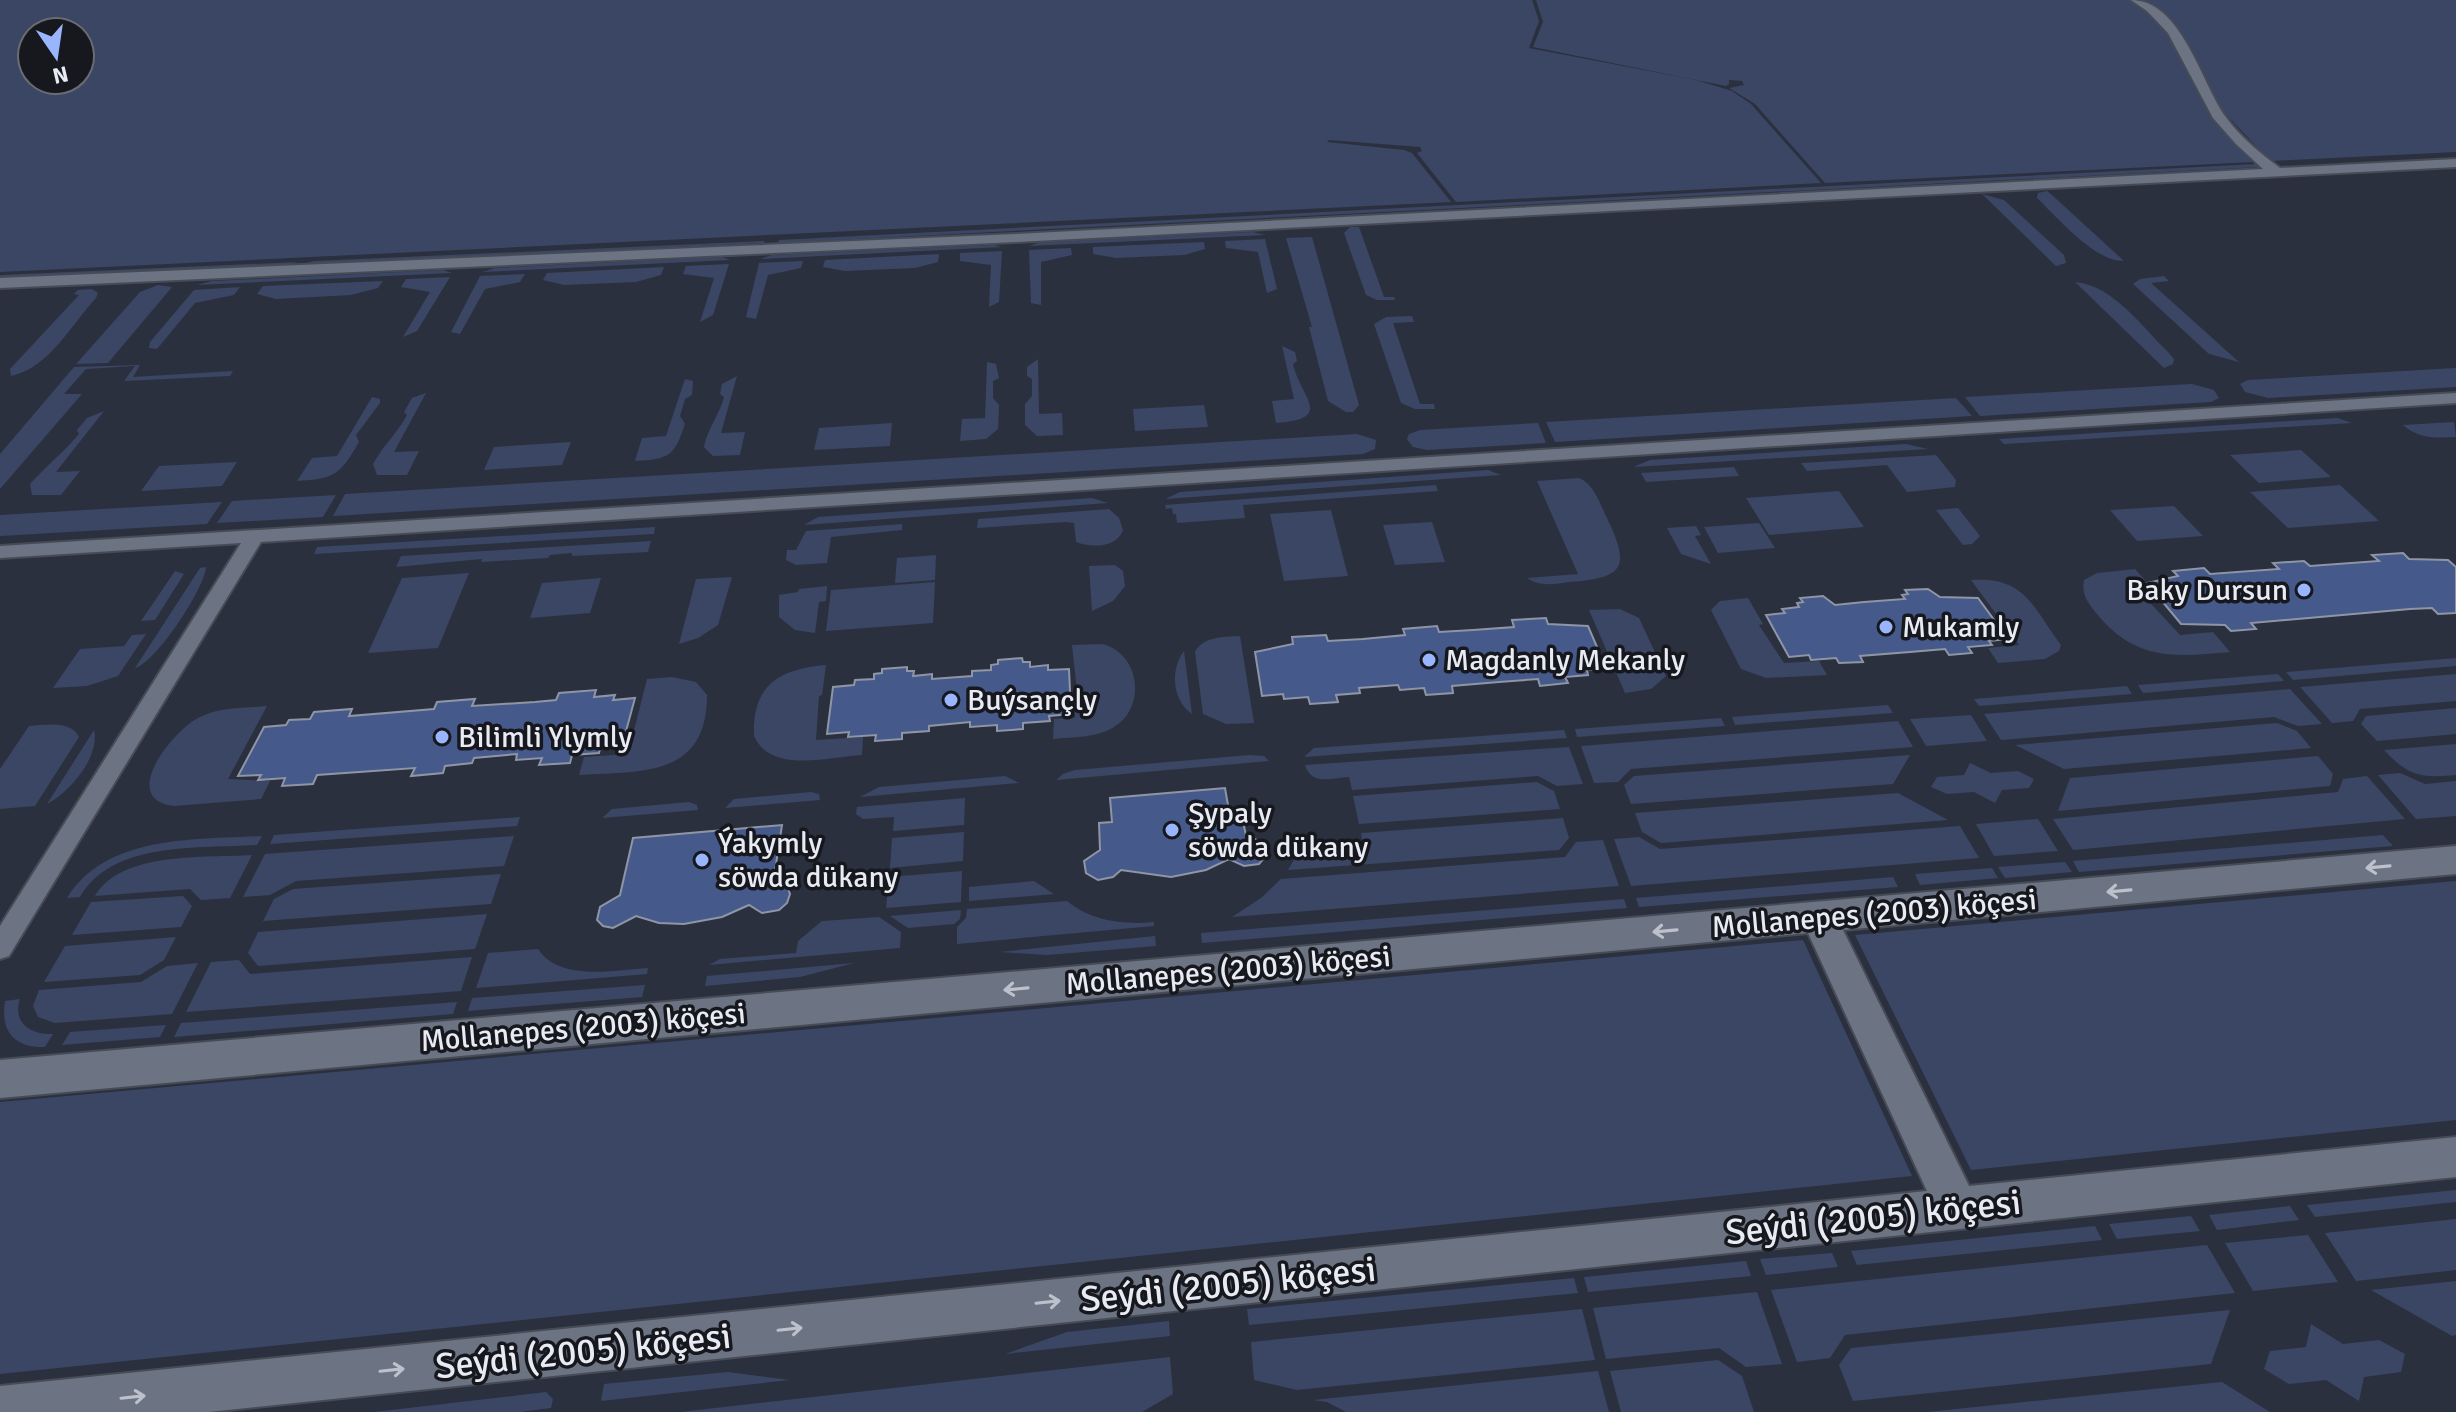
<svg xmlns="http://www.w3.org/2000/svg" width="2456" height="1412" font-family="Signika,sans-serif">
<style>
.green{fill:#3a4664;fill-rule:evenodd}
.building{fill:#46598b;stroke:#8e95a5;stroke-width:2}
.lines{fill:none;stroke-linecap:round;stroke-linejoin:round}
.street-casing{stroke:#464b56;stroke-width:4}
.secondary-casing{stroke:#464b56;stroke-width:4}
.street{fill:#6c7382;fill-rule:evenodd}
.secondary{fill:#6c7382;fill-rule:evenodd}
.oneway{stroke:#bdc1cc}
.poi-dot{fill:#99b5fd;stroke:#16181e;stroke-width:3}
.labels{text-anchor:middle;stroke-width:7;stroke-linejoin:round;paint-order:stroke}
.poi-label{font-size:30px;fill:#e8ebf4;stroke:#16181e;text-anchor:start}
.street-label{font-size:30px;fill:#e8ebf4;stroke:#16181e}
.near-street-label{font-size:36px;fill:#e8ebf4;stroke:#16181e}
</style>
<rect width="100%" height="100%" fill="#2b303e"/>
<path class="green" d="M 0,0 L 1532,0 L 1539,21 L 1529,48 L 1696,80 L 1732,91 L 1751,104 L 1821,183 L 1456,202 L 1417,153 L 1422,151 L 1420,147 L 1329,140 L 1327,142 L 1404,150 L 1412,153 L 1451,202 L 0,272 ZM 32,32 L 80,32 L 80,80 L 32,80 Z
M 1536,0 L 2131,0 C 2172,18 2183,68 2205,104 C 2218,125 2236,144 2254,162 L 1825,183 L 1755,104 L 1729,88 L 1744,85 L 1742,81 L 1729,80 L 1729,84 L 1726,86 L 1533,47 L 1543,22 Z
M 2141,0 L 2456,0 L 2456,152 L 2270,161 L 2217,105 L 2168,18 Z
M 2257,164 L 2260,167 L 778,243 L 779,240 Z
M 2047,191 L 2052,195 L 2124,261 C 2095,262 2058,218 2037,198 L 2038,193 Z
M 1982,194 L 2004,200 L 2064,255 L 2066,263 L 2056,266 Z
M 1350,227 L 1359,227 L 1384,297 L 1394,297 L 1395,300 L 1377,300 L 1366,295 L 1344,233 Z
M 1253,232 L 1265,235 L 1029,246 L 1040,242 Z
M 1312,237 L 1359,405 L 1353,412 L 1346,412 L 1328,401 L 1309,327 L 1312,327 L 1286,238 Z
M 1265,239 L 1277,289 L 1267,293 L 1258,252 L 1226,248 L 1225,241 Z
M 765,241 L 764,243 L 303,264 L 314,261 Z
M 1204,242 L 1205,249 L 1184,255 L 1116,258 L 1093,254 L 1093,247 Z
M 994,245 L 1002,247 L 760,259 L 772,255 Z
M 1071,248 L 1072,255 L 1041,262 L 1041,305 L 1031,303 L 1029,250 Z
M 1002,251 L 999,302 L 989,307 L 991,265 L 960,261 L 960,253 Z
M 939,254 L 938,262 L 915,268 L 845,271 L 823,267 L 825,260 Z
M 722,257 L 730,260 L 482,272 L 495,268 Z
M 803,261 L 801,268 L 768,275 L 756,319 L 746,317 L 759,263 Z
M 298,262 L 287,265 L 0,277 L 0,275 Z
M 729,264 L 713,315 L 700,322 L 714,278 L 683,274 L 686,266 Z
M 664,267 L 661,275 L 636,282 L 564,285 L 543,280 L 547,273 Z
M 443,270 L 452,273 L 197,285 L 212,281 Z
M 525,274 L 520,282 L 485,289 L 460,334 L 451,332 L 480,276 Z
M 2164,276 L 2169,281 L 2151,283 L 2239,362 L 2209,354 L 2133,284 L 2140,279 Z
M 450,277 L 417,331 L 403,337 L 430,292 L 401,287 L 406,279 Z
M 383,281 L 378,288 L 351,295 L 276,299 L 257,294 L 263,286 Z
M 2075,282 C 2113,285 2143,328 2169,353 L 2174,359 L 2173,364 L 2164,368 Z
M 158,285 L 172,287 L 108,363 L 76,364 L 140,292 Z
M 240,287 L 234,295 L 195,303 L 157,349 L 149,348 L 150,342 L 194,290 Z
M 92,289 L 98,293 L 96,298 C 71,325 49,368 11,376 L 10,369 L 79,295 L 74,294 L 78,290 Z
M 1412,316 L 1414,322 L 1393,323 L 1420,404 L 1434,404 L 1435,409 L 1415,409 L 1401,403 L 1374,324 L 1386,317 Z
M 1282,346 L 1295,352 L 1297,361 L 1293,364 C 1300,397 1336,419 1276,423 L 1272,401 L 1294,399 Z
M 1038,359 L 1039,414 L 1062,413 L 1063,435 L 1037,436 L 1025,425 L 1025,404 L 1032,396 L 1032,379 L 1027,376 L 1027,367 Z
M 987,362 L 996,364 L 999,378 L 993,381 L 993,398 L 999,405 L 998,429 L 986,439 L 960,441 L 962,419 L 985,418 Z
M 140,365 L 133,377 L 233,371 L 230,376 L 124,381 L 135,366 L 86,369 L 64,394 L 82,394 L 0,489 L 0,454 L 74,367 Z
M 2456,368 L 2456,387 L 2268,398 L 2245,392 L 2240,384 L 2248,380 Z
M 737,376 L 721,433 L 745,432 L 740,455 L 713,456 L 704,447 C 708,427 719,416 724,397 L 720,394 L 722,384 Z
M 685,379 L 693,381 L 692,395 L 685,399 L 680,416 L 685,424 C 674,457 669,459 635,461 L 642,438 L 666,436 Z
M 2192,384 L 2214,390 L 2219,398 L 2211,402 L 1980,416 L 1965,397 Z
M 426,393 L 394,452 L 419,451 L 407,475 L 377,475 L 373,464 C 384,444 397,434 407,415 L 404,412 L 412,398 Z
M 372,397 L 380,399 L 380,403 L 356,435 L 359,442 C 340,475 334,479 297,481 L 312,458 L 337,456 Z
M 1956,398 L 1972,416 L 1555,442 L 1546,422 Z
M 1204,405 L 1208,427 L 1135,431 L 1133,409 Z
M 104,411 L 56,472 L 80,471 L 61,495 L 32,495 L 30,484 C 46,466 64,452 79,434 L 77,430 L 87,418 Z
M 2337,418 L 2352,423 L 2004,444 L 1999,439 Z
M 2454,422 L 2456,437 C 2435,438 2419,439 2403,425 Z
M 892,423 L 890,446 L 814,450 L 819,428 Z
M 1538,423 L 1546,443 L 1427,450 L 1413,447 L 1407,439 L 1409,434 L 1420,430 Z
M 1357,434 L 1376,440 L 1375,449 L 1363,454 L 333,516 L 345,494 Z
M 571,442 L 562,465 L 484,470 L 494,447 Z
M 1906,444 L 1928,449 L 1633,467 L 1650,460 Z
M 2301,450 L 2331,477 L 2259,483 L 2230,455 Z
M 1936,455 L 1956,480 L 1955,487 L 1907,492 L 1887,465 L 1807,471 L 1801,463 Z
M 237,462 L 222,486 L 141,491 L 159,466 Z
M 1734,467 L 1739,476 L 1646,482 L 1641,473 Z
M 1488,470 L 1501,475 L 1165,499 L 1180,492 Z
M 1579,478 C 1594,484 1600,504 1607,518 C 1631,568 1624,578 1569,582 C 1554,584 1540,587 1527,578 L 1578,574 L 1537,481 Z
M 1436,485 L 1438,491 L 1243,505 L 1245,518 L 1177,523 L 1176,514 L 1173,514 L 1172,508 L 1166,509 L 1165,505 Z
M 2340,485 L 2379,521 L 2288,528 L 2250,492 Z
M 1839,491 L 1864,527 L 1769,535 L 1746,498 Z
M 336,495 L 323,517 L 217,523 L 232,501 Z
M 1092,498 L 1108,503 L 804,525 L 818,517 Z
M 222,502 L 207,524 L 0,536 L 0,515 Z
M 2174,506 L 2203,536 L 2137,541 L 2110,510 Z
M 1958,508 L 1980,536 L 1972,544 L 1963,545 L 1936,510 Z
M 1109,509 L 1119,518 L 1123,530 C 1117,548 1091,548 1076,542 L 1074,523 L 1066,522 L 977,528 L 978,519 Z
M 1331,510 L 1348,576 L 1284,581 L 1270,514 Z
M 1432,522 L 1445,562 L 1395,565 L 1383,525 Z
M 1759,523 L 1775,548 L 1718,553 L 1704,527 Z
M 902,524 L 902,530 L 831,537 L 827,563 L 796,565 L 786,560 L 787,550 L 796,550 L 806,531 Z
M 1696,526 L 1701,535 L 1695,536 L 1711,564 L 1681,554 L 1667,528 Z
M 655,527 L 654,534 L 314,554 L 317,547 Z
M 651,541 L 648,552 L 572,556 L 572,553 L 550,555 L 548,558 L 481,562 L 482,559 L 396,567 L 401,556 Z
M 936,555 L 935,580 L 895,583 L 897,558 Z
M 1115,565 L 1123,571 L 1125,586 L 1113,601 L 1092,611 L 1089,566 Z
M 206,567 C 205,588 155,664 135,668 L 200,568 Z
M 2135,569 L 2145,580 L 2135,581 L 2145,593 L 2142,594 L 2180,635 L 2213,632 L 2230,652 C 2175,657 2135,661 2097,614 C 2088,603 2081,594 2084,580 L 2097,573 Z
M 175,571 L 184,574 L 155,620 L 141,621 Z
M 469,573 L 438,648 L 368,653 L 402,578 Z
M 732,577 L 718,625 L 698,638 L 679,644 L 696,579 Z
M 601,578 L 590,613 L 530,618 L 542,583 Z
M 1971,580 C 2025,576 2032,606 2061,645 L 2059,651 L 2045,659 L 1998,663 L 1988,648 L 2019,645 Z
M 935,582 L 933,623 L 826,631 L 831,590 Z
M 827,586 L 826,601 L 819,602 L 815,633 L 795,630 L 779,617 L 779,595 L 798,592 L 799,589 Z
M 1748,598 L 1763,624 L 1759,625 L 1784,663 L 1819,661 L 1827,675 L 1766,678 L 1741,669 L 1711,610 L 1720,601 Z
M 1620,609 L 1639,618 L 1666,676 L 1651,689 L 1625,693 L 1589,610 Z
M 146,634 L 118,676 L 87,686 L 53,688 L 80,649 L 124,646 L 132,635 Z
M 1240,636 L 1254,723 L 1226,724 L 1203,714 L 1195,652 C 1203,636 1224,637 1240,636 Z
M 1102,644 C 1140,653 1147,707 1114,727 C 1097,738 1073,737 1053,739 L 1054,719 L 1075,718 L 1075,710 L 1079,709 L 1072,645 Z
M 1184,651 L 1192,714 C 1172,701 1170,669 1184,651 Z
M 2456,658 L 2456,666 L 2293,680 L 2286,672 Z
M 826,665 L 822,695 L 819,696 L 816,740 L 863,737 L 862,755 C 829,757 771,774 754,736 C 752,685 779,669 826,665 Z
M 2278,674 L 2284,681 L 2143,693 L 2138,685 Z
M 2456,674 L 2456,701 L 2360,709 L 2353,721 L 2332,723 L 2300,687 Z
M 672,677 L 696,682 L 707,695 C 707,778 641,771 579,775 L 584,757 L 628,754 L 647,679 Z
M 2127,686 L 2132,694 L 1979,706 L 1974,699 Z
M 2290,689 L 2322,724 L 2298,726 L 2274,717 L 2001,740 L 1984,714 Z
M 1888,705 L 1893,713 L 1735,725 L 1732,717 Z
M 267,706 L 228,779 L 270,781 L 261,799 L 174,806 C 117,799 174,729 200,717 C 220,707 244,708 267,706 Z
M 2456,708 L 2456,734 L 2377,741 L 2361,724 L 2366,716 Z
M 1971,715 L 1987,741 L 1926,746 L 1910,719 Z
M 1721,718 L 1725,726 L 1577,737 L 1575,729 Z
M 1898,721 L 1913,747 L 1631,769 L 1618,782 L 1594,783 L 1581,746 Z
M 2277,723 L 2297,731 L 2311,748 L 2064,769 L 2015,745 Z
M 29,726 C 45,725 71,720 79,737 L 35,806 L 0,809 L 0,769 Z
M 94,730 C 100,757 70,792 47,804 Z
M 1564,730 L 1567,738 L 1304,757 L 1314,748 Z
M 2456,744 L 2456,775 C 2421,778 2409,777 2384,750 Z
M 1569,747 L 1583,784 L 1557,786 L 1538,776 L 1352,790 L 1349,777 C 1332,778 1311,786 1305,765 Z
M 1249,755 L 1264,756 L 1269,761 L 1056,780 L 1063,774 L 1075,770 Z
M 1910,755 L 1893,784 L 1631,804 L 1624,785 L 1634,776 Z
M 2318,756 L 2333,774 L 2330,786 L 2058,811 L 2070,778 Z
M 1970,763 L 1991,773 L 2018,771 L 2034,779 L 2029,788 L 2002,790 L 1995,803 L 1974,792 L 1947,794 L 1931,787 L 1937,777 L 1964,775 Z
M 2400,773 L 2425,784 L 2456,781 L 2456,816 L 2416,819 L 2378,775 Z
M 1005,776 L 1019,783 L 860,797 L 879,787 Z
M 2367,776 L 2405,819 L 2073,850 L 2053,819 L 2338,792 L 2343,779 Z
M 1537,782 L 1554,791 L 1560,809 L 1359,824 L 1353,796 Z
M 811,792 L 819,794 L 820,800 L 725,808 L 734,799 Z
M 1898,793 L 1948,820 L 1661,843 L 1642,832 L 1635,813 Z
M 965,798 L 964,825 L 893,831 L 894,817 L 863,819 L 856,814 L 857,807 Z
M 689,802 L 697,805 L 698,810 L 602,818 L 612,809 Z
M 520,817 L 517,826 L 270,844 L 274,835 Z
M 1563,818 L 1569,838 L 1559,850 L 1288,870 L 1298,853 L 1363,848 L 1361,833 Z
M 2038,819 L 2058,851 L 1994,856 L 1976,824 Z
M 1960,826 L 1979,858 L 1631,886 L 1614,839 L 1639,837 L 1660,849 Z
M 964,832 L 963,861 L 890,868 L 892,838 Z
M 2383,835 L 2393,846 L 2079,872 L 2073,861 Z
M 262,836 L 257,845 C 201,849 113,840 80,897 L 67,898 C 107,834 196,840 262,836 Z
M 514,836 L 504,866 L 296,881 L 270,895 L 243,897 L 265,854 Z
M 1603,840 L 1619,886 L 1232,917 L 1261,898 L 1281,879 L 1565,857 L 1576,842 Z
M 252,855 L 230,898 L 201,900 L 190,889 L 95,896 C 121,851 206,858 252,855 Z
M 2065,862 L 2072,872 L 2005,878 L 1998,867 Z
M 1992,868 L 1998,878 L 1920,885 L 1915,874 Z
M 962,871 L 961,902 L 886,908 L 889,877 Z
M 501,874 L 491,904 L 263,921 L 274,899 L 293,889 Z
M 1893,877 L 1898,887 L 1639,907 L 1636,898 Z
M 1034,881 L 1054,894 L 969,901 L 969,887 Z
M 2456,881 L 2456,1120 L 1971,1170 L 1855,935 Z
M 183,896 L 192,906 L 181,927 L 72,935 L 91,902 Z
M 1624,899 L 1627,908 L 1202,943 L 1201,933 Z
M 1067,901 C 1091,921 1124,925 1154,922 L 1154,926 L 957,944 L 957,927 L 966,918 L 967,909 Z
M 961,910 L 960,919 L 954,924 L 908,928 L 890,916 Z
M 487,914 L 475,949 L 258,966 L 248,953 L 258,932 Z
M 879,917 L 901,932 L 900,948 L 709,965 L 720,959 L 796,953 L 798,941 L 822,921 Z
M 1155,936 L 1156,946 L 1047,955 L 1000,952 Z
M 176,937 L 164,960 L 140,975 L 44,982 L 65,946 Z
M 1803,940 L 1912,1176 L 0,1374 L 0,1102 Z
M 538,949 C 560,982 615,970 648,968 L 647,974 L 476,988 L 488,953 Z
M 472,957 L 461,991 L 186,1012 L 211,962 L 239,960 L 250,974 Z
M 198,963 L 172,1014 L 55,1023 L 38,1017 L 33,1006 L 39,990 L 141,982 L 167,966 Z
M 854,963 L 800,977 L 705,986 L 707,976 Z
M 645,985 L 642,997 L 468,1011 L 472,998 Z
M 20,999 C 12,1023 31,1035 53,1034 L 45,1047 C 15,1048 0,1032 5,1001 Z
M 457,1002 L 453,1014 L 174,1037 L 181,1023 Z
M 166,1025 L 160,1037 L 62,1045 L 70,1032 Z
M 2456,1190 L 2456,1202 L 2315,1217 L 2307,1205 Z
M 2290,1206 L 2299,1220 L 2217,1230 L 2209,1215 Z
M 2191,1216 L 2200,1231 L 2117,1239 L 2109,1224 Z
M 2456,1219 L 2456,1270 L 2356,1281 L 2325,1233 Z
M 2095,1226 L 2102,1240 L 1857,1265 L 1851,1251 Z
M 2308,1235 L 2338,1282 L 2253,1291 L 2225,1243 Z
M 2207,1245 L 2235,1293 L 1845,1335 L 1830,1358 L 1797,1362 L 1771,1290 Z
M 1832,1253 L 1838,1267 L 1766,1275 L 1760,1259 Z
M 1746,1261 L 1751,1276 L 1588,1292 L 1584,1277 Z
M 1574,1278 L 1578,1293 L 1249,1325 L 1247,1309 Z
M 2456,1281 L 2456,1335 L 2452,1336 L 2371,1290 Z
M 1757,1292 L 1782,1364 L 1746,1367 L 1719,1348 L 1606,1359 L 1593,1308 Z
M 1582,1309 L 1595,1360 L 1297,1390 L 1254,1380 L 1251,1342 Z
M 2230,1310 L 2211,1364 L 1853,1401 L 1839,1365 L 1851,1348 Z
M 1169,1321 L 1170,1336 L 1005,1354 L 1067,1332 Z
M 2311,1324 L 2343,1344 L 2379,1340 L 2405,1354 L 2401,1372 L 2364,1377 L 2359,1401 L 2326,1380 L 2289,1384 L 2264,1369 L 2270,1351 L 2306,1347 Z
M 1170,1357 L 1173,1394 L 1142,1412 L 680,1412 Z
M 1718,1360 L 1742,1376 L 1754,1412 L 1621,1412 L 1610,1371 Z
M 1598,1371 L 1609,1412 L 1346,1412 L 1327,1402 L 1313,1400 Z
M 728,1372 L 790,1380 L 601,1401 L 604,1384 Z
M 2222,1382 L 2270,1412 L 1927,1412 Z
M 546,1392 L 553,1399 L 551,1408 L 520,1412 L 374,1412 Z"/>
<path class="building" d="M 2403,553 L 2409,559 L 2448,560 L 2456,567 L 2456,613 L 2438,614 L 2432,608 L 2410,609 L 2251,623 L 2256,629 L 2231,631 L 2225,625 L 2181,624 L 2147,583 L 2178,576 L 2173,571 L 2204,568 L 2210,574 L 2279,569 L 2273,563 L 2304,561 L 2310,566 L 2379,561 L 2372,555 Z
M 1928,589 L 1940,597 L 1978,598 L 2008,639 L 1989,641 L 1992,645 L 1968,647 L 1972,653 L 1949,655 L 1945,649 L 1910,652 L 1860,656 L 1863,662 L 1839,663 L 1836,658 L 1811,660 L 1809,655 L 1789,657 L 1766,615 L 1785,613 L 1782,609 L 1799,607 L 1797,603 L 1803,602 L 1800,598 L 1823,596 L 1835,605 L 1864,602 L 1905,599 L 1902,595 L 1908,594 L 1905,590 Z
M 1546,618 L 1548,624 L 1588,626 L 1606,668 L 1587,670 L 1588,675 L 1565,677 L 1568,683 L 1540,686 L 1538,679 L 1499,682 L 1452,686 L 1453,693 L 1426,695 L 1424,688 L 1400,690 L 1398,685 L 1359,688 L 1360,693 L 1336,695 L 1338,702 L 1310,704 L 1308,697 L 1284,699 L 1283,694 L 1262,696 L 1255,652 L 1293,644 L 1292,637 L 1326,635 L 1328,641 L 1363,639 L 1405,635 L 1403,629 L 1437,626 L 1439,632 L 1473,630 L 1514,627 L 1512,620 Z
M 1022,658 L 1023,662 L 1030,662 L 1030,667 L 1048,665 L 1048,670 L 1069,669 L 1071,714 L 1049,716 L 1050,721 L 1023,723 L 1023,729 L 997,731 L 997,725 L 970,727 L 970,722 L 929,726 L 929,731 L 902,733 L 902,739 L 875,741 L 876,735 L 848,737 L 849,732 L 827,734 L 833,687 L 854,685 L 855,680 L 874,679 L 874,674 L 882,673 L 882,669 L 907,667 L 907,671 L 914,671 L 913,676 L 932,674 L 932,679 L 972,676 L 972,671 L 991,670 L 991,665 L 998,664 L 998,660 Z
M 596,690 L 594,697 L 615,695 L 613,700 L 635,698 L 622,746 L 600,748 L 599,753 L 572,755 L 570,763 L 539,765 L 542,758 L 516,760 L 517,754 L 474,758 L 472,763 L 445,766 L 443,773 L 411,776 L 415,768 L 317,775 L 313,784 L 282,786 L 285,778 L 258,780 L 261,775 L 238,776 L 264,727 L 286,725 L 289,720 L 310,719 L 314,712 L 352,709 L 349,716 L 434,709 L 437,702 L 475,699 L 472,706 L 535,702 L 556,700 L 559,693 Z
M 1225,788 L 1229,811 L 1241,810 L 1246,836 L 1260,841 L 1265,849 L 1265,857 L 1259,864 L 1244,866 L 1229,859 L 1206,870 L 1171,877 L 1121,870 L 1113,877 L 1098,880 L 1086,873 L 1084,861 L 1100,850 L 1099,823 L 1112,822 L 1110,798 Z
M 782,825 L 774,877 L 787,886 L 790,894 L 787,903 L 779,910 L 762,913 L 749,905 L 722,917 L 684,924 L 659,923 L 636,916 L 613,928 L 603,926 L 597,920 L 600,907 L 620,895 L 633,838 Z"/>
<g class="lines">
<defs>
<path id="street" d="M 2131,0 C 2181,0 2201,82 2225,116 C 2240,137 2260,153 2280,168 L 2456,159 L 2456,167 L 1016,242 L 0,288 L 0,278 L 1016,234 L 2263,169 L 2236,144 L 2213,118 L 2168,33 L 2147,11 Z
M 2456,393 L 2456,403 L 261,542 L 9,956 L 0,959 L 0,926 L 241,543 L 0,558 L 0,546 Z"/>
<path id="secondary" d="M 2456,846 L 2456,874 L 1843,930 L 1969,1186 L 2456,1137 L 2456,1177 L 209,1412 L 0,1412 L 0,1386 L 1927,1191 L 1808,933 L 0,1098 L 0,1060 Z"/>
</defs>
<use href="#street" class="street-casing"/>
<use href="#secondary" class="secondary-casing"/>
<use href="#street" class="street"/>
<use href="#secondary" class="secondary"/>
</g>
<defs><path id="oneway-shaft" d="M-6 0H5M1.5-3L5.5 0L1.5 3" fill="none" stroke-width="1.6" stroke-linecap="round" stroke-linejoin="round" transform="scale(2)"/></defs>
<g class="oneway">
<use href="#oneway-shaft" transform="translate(2378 867) rotate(175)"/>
<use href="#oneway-shaft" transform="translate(2119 891) rotate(175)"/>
<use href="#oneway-shaft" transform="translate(1665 931) rotate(175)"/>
<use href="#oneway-shaft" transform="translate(1016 989) rotate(175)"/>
<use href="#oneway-shaft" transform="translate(1048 1302) rotate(-6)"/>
<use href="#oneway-shaft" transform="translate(790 1329) rotate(-6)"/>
<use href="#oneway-shaft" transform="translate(392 1370) rotate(-6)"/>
<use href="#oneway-shaft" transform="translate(133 1397) rotate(-6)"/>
</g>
<g class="poi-dot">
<circle cx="2304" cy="590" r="8"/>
<circle cx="1886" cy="627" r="8"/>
<circle cx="1429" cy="660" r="8"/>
<circle cx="951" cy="700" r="8"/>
<circle cx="442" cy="737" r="8"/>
<circle cx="1172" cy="830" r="8"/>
<circle cx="702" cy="860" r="8"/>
</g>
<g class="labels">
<g class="poi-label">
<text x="2288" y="600" text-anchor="end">Baky Dursun</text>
<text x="1902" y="637">Mukamly</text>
<text x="1445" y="670">Magdanly Mekanly</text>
<text x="967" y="710">Buýsançly</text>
<text x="458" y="747">Bilimli Ylymly</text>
<text x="1188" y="823">Şypaly<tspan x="1188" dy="34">söwda dükany</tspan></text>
<text x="718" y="853">Ýakymly<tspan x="718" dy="34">söwda dükany</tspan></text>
</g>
<g class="street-label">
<text transform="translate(1874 913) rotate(-5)" y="10">Mollanepes (2003) köçesi</text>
<text transform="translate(1228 970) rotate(-5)" y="10">Mollanepes (2003) köçesi</text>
<text transform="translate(583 1027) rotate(-5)" y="10">Mollanepes (2003) köçesi</text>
</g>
<g class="near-street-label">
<text transform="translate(1873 1216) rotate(-6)" y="13">Seýdi (2005) köçesi</text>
<text transform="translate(1228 1283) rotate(-6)" y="13">Seýdi (2005) köçesi</text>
<text transform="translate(583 1350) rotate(-6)" y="13">Seýdi (2005) köçesi</text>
</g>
</g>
<g transform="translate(56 56) rotate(167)"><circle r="38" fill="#16181e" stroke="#6a6c74" stroke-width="2"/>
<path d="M0-6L14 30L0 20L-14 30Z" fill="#99b5fd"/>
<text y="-12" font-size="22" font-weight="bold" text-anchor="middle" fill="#e8ebf4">N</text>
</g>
</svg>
